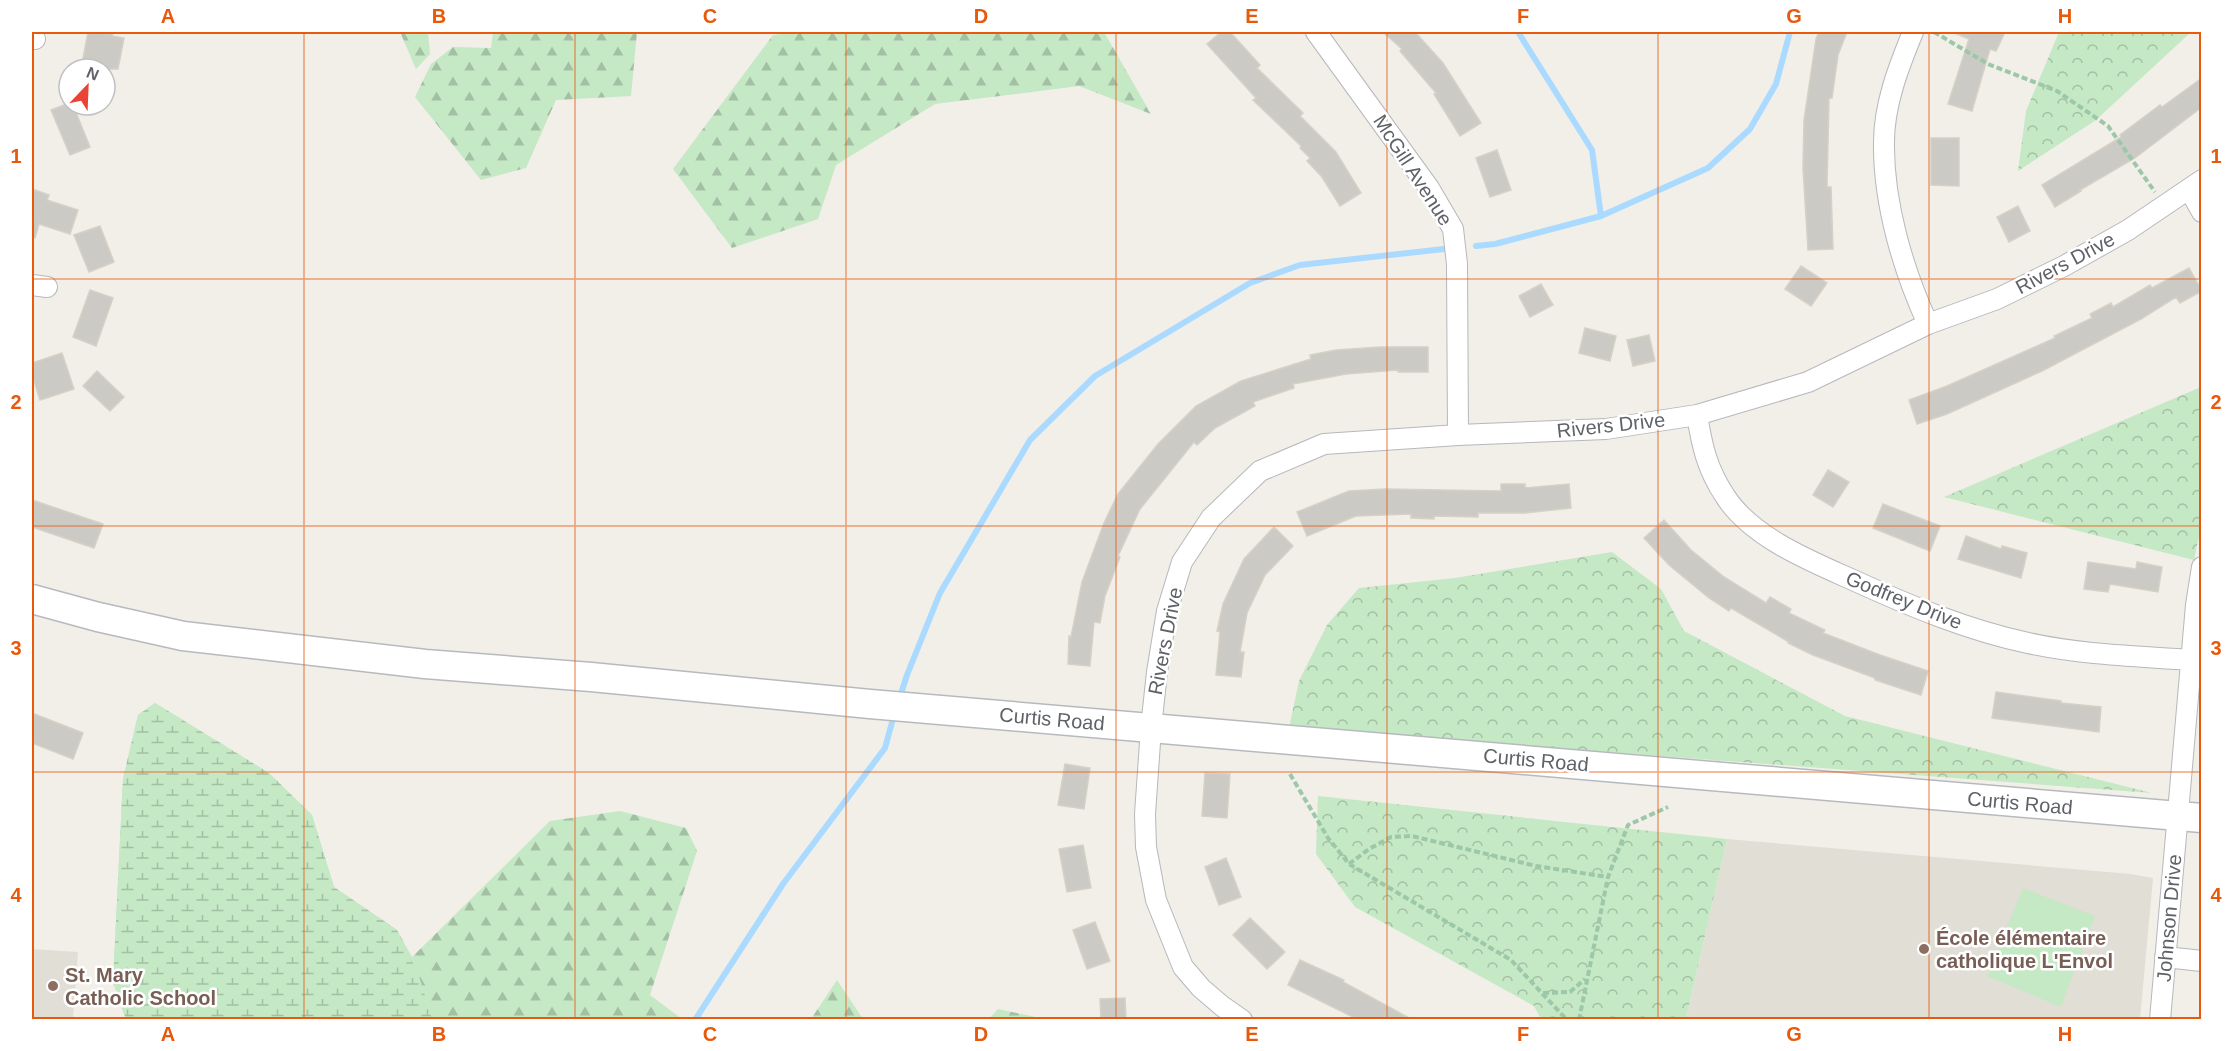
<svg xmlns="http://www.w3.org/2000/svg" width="2233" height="1051" font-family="Arial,sans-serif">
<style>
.education{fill:#e1ded6}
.forest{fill:url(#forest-firs)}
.wetland{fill:url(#wetland-marsh)}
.park{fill:url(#park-crowns)}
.pitch{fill:#c5e8c5}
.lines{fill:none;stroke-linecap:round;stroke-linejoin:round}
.stream{stroke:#aadaff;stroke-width:6}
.building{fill:#cccac5;stroke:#d6d1c6;stroke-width:1.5}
.street-casing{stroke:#b5b8bc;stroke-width:22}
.secondary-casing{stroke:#b6babf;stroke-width:31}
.path{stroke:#9cc7a9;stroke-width:4;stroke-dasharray:6 3;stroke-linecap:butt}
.street{stroke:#fff;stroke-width:20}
.secondary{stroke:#fff;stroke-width:28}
.grid{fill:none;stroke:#e8590c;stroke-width:1.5;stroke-opacity:0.55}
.education-dot{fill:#8d6e63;stroke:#fff;stroke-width:2}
.labels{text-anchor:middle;stroke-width:5;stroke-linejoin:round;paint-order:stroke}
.street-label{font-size:20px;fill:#5f6368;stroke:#fff}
.education-label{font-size:20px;font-weight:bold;fill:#785e54;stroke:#fff;text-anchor:start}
.neatline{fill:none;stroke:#e8590c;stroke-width:2}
.grid-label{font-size:20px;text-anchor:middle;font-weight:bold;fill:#e8590c}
</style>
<defs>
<pattern id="forest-firs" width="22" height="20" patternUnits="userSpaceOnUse" patternTransform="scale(1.5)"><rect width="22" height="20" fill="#c5e8c5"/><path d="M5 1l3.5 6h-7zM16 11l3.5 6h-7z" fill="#a3c0a4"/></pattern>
<pattern id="wetland-marsh" width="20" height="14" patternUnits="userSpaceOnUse" patternTransform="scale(1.5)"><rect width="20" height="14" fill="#c5e8c5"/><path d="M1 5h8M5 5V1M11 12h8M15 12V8" fill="none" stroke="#a3c0a4"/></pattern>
<pattern id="park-crowns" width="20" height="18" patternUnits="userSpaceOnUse" patternTransform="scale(1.5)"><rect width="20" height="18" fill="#c5e8c5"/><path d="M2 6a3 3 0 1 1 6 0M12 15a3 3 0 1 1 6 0" fill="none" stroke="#a3c0a4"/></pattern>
</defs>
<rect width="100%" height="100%" fill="#f1efe8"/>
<path class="education" d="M 1727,839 L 2131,874 L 2153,878 L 2140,1019 L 1686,1020 Z
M 32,949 L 78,952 L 73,1019 L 32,1019 Z"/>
<path class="forest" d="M 400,32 L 428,32 L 430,54 L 416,69 Z
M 493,32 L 637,32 L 631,96 L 556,100 L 526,168 L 481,180 L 415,97 L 431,64 L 453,47 L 491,48 Z
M 795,32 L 1104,32 L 1151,114 L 1079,86 L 935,104 L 836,165 L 818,219 L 732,248 L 673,169 L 773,35 Z
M 155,703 L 269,773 L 312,815 L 334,887 L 397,930 L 412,957 L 550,821 L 620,811 L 686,828 L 697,851 L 650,995 L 682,1019 L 126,1019 L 113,982 L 123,779 L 138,715 Z
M 837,980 L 863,1019 L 811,1019 Z
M 998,1009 L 1045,1019 L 989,1019 Z"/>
<path class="wetland" d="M 155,703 L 269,773 L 312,815 L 334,887 L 397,930 L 419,976 L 432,1019 L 126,1019 L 113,982 L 123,779 L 138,715 Z"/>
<path class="park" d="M 2059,32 L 2191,32 L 2096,120 L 2018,171 L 2026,111 Z
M 2201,387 L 2202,522 L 2194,560 L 1944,497 Z
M 1612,552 L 1661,589 L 1684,631 L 1845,716 L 2152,793 L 1289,728 L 1299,681 L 1327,625 L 1359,588 L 1455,578 Z
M 1318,796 L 1727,839 L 1686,1019 L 1541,1019 L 1534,1006 L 1355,907 L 1316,854 Z"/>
<path class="pitch" d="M 2023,888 L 2095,916 L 2061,1007 L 1987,976 Z"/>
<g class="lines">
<path class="stream" d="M 1518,32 L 1592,150 L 1601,216
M 1476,246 L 1495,244 L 1601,216 L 1708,168 L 1750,129 L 1776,84 L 1790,32
M 899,700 L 907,675 L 940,593 L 1030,440 L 1095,376 L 1250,283 L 1300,265 L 1444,249
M 695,1020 L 783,884 L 885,748 L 894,715"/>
</g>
<path class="building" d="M 88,32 L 113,32 L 112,36 L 124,38 L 118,69 L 81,69 Z
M 1221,32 L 1230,32 L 1260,65 L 1257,68 L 1303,113 L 1300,116 L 1336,152 L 1361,193 L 1340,206 L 1322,177 L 1307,161 L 1310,158 L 1300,148 L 1301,146 L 1253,100 L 1256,98 L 1207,44 Z
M 1383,32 L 1415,32 L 1443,63 L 1481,123 L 1460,136 L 1434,94 L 1436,93 L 1400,51 L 1402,49 Z
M 1819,32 L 1847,32 L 1838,55 L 1832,98 L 1829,98 L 1827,187 L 1831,187 L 1833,249 L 1808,250 L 1803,168 L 1804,120 L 1816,39 Z
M 1952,32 L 2005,32 L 1996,51 L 1990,49 L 1972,111 L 1948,104 L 1969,39 Z
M 2202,78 L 2202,107 L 2135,158 L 2080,190 L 2081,191 L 2055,207 L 2042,185 L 2121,137 L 2120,135 L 2160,105 L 2162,107 Z
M 69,103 L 73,105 L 90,147 L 70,155 L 51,110 Z
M 1931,138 L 1959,138 L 1959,186 L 1931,185 Z
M 1497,150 L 1511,190 L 1490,197 L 1476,158 Z
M 32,189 L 49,195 L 47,200 L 78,210 L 70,234 L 39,224 L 35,238 L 32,238 Z
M 2018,206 L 2030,231 L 2009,242 L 1997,217 Z
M 100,226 L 114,262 L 89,272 L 74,235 Z
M 1801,266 L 1827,283 L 1811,306 L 1785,289 Z
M 2189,268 L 2202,291 L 2180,303 L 2176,297 L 2141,319 L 2042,371 L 1947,414 L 1917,424 L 1909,400 L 1947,386 L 2055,338 L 2054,336 L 2092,318 L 2090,314 L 2111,303 L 2113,307 L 2150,285 L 2152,288 Z
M 1541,284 L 1553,305 L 1530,317 L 1519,296 Z
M 90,290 L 113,298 L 96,346 L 73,337 Z
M 1585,328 L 1616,336 L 1610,361 L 1579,353 Z
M 1649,335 L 1655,361 L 1633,366 L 1627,340 Z
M 1380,347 L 1428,347 L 1428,372 L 1398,372 L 1398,370 L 1346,374 L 1293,384 L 1294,388 L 1253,402 L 1255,406 L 1215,428 L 1197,445 L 1194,442 L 1140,509 L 1118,556 L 1120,557 L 1105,596 L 1100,623 L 1094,622 L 1090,666 L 1068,664 L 1069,636 L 1071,637 L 1082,582 L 1104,523 L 1118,494 L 1158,444 L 1196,406 L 1241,381 L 1311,359 L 1310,355 L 1336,350 Z
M 62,353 L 74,389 L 40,400 L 32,375 L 32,363 Z
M 97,371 L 124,397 L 110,411 L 83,386 Z
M 1828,470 L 1849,482 L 1833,507 L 1813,495 Z
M 1501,484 L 1525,484 L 1525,488 L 1569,484 L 1571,508 L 1525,513 L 1478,513 L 1478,517 L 1434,516 L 1434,519 L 1411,518 L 1411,514 L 1356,516 L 1307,536 L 1297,512 L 1349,491 L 1385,489 L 1501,491 Z
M 32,500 L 103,524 L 94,548 L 32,527 Z
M 1883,504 L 1940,526 L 1930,551 L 1873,528 Z
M 1664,520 L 1691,550 L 1724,577 L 1766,603 L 1770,597 L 1791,609 L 1789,613 L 1825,630 L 1823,633 L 1880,655 L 1928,671 L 1921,695 L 1875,680 L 1875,678 L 1813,655 L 1788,643 L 1789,642 L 1731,608 L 1729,611 L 1709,598 L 1669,565 L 1644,538 Z
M 1274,527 L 1293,546 L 1265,575 L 1247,613 L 1240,652 L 1244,652 L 1241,677 L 1216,675 L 1220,632 L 1217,631 L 1223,604 L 1244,559 Z
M 1966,536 L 2001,549 L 2002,546 L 2027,553 L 2021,578 L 1958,559 Z
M 2088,562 L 2136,569 L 2137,562 L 2162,567 L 2158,592 L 2110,584 L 2108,592 L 2084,589 Z
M 1996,692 L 2061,701 L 2061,703 L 2101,707 L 2099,732 L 1992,718 Z
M 32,713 L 83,733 L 73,759 L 32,743 Z
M 1065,764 L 1090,768 L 1084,809 L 1058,805 Z
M 1205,773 L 1230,774 L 1227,818 L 1202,816 Z
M 1083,845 L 1091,888 L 1067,892 L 1059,849 Z
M 1226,858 L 1241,897 L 1219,905 L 1205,867 Z
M 1250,918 L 1285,952 L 1267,969 L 1233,935 Z
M 1095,922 L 1110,961 L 1087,969 L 1073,930 Z
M 1300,960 L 1344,980 L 1343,982 L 1413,1020 L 1359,1020 L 1288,985 Z
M 1125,998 L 1126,1020 L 1101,1020 L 1100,999 Z"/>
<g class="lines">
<defs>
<path id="street" d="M 1316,32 L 1429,188 L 1453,229 L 1457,264 L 1458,435
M 1913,32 C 1899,66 1884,104 1884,142 C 1883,202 1903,270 1928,324
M 32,38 L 35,39
M 2189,189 L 2202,212
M 32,285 L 47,287
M 1697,415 C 1702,446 1707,469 1725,496 C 1751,537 1810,561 1853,580 C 1910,606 1967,630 2028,643 C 2082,655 2137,656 2191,660
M 2165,957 L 2202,961
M 1242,1020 L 1222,1006 L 1201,988 L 1183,967 L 1156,900 L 1146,847 L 1145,814 L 1151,728 L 1157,672 L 1167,611 L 1182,562 L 1211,518 L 1260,471 L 1324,444 L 1458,435 L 1606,429 L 1697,415 L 1808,382 L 1928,324 L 1997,299 L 2064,266 L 2128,230 L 2202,180
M 2160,1020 L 2196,605 L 2202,567"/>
<path id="secondary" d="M 32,599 L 98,617 L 183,636 L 425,664 L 591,677 L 870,704 L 2202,818"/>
</defs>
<use href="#street" class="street-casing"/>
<use href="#secondary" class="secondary-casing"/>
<path class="path" d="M 1934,32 L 1988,64 L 2057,91 L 2108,126 L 2155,192
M 1290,774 L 1328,838 L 1349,864 L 1511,960 L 1567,1020
M 1349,864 L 1369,849 L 1391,837 L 1412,836 L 1536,866 L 1608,877
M 1543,993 L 1570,992 L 1585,979
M 1579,1020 L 1608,877 L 1628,825 L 1668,807"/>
<use href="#street" class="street"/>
<use href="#secondary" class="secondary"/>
</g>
<path class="grid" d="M 304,32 L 304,1020M 575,32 L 575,1020M 846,32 L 846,1020M 1116,32 L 1116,1020M 1387,32 L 1387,1020M 1658,32 L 1658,1020M 1929,32 L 1929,1020M 32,279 L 2202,279M 32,526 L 2202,526M 32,772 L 2202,772"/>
<g class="education-dot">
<circle cx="1924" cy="949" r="6"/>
<circle cx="53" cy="986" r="6"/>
</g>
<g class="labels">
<g class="street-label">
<text transform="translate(1413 170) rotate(57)" y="7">McGill Avenue</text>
<text transform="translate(2065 263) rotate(-28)" y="7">Rivers Drive</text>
<text transform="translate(1611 425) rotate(-6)" y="7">Rivers Drive</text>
<text transform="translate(1904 600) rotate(22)" y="7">Godfrey Drive</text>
<text transform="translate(1165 641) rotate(-79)" y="7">Rivers Drive</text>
<text transform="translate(1052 719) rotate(5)" y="7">Curtis Road</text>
<text transform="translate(1536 760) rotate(5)" y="7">Curtis Road</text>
<text transform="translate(2020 803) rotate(5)" y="7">Curtis Road</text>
<text transform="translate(2169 918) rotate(-85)" y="7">Johnson Drive</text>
</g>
<g class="education-label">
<text x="1936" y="945">École élémentaire<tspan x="1936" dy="23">catholique L'Envol</tspan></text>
<text x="65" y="982">St. Mary<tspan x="65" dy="23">Catholic School</tspan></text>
</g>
</g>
<rect width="2233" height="1051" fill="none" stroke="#ffffff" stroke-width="66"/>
<g transform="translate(87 87) rotate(23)"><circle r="28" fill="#ffffff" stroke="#bfc1c3" stroke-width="1.5"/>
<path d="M0-4.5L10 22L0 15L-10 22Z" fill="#ea4335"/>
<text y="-9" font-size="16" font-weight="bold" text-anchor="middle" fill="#5f6368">N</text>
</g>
<rect x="33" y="33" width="2167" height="985" class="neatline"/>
<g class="grid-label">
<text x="168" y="23">A</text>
<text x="439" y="23">B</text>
<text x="710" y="23">C</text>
<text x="981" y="23">D</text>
<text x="1252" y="23">E</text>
<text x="1523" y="23">F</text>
<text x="1794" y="23">G</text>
<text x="2065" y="23">H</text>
<text x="16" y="163">1</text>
<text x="2216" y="163">1</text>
<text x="16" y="409">2</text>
<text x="2216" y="409">2</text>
<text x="16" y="655">3</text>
<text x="2216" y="655">3</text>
<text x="16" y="902">4</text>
<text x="2216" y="902">4</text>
<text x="168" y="1041">A</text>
<text x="439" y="1041">B</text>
<text x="710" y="1041">C</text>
<text x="981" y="1041">D</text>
<text x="1252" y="1041">E</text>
<text x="1523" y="1041">F</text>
<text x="1794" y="1041">G</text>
<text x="2065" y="1041">H</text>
</g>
</svg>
